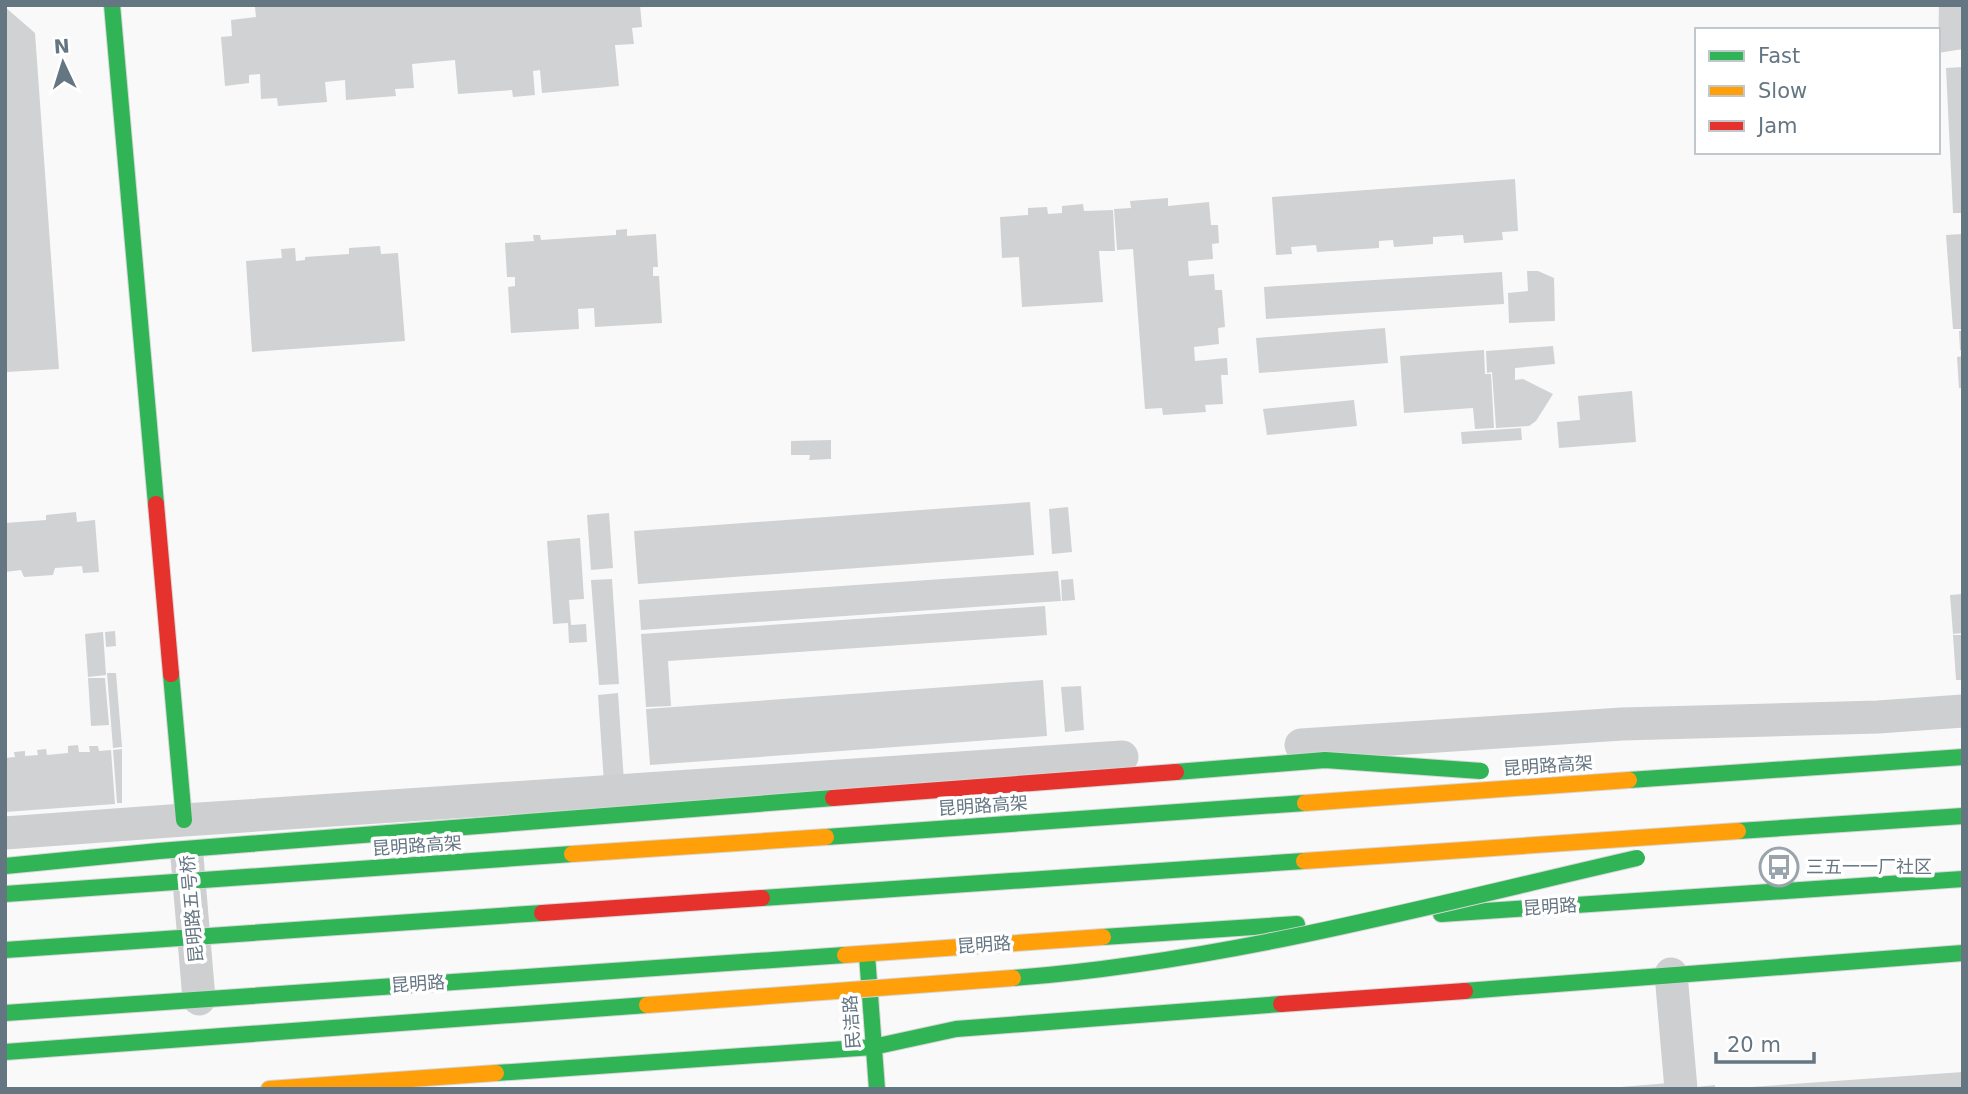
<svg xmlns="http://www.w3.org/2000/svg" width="1968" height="1094" font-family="'DejaVu Sans','Noto Sans SC',sans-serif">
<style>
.building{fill:#d0d2d3}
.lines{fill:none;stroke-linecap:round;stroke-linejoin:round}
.fast-casing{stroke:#d5d6d7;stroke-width:18}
.slow-casing{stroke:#d5d6d7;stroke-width:18}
.jam-casing{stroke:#d5d6d7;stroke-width:18}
.street{stroke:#cecfd0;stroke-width:33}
.fast{stroke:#30b455;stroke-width:16}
.slow{stroke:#ff9f0a;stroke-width:16}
.jam{stroke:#e5322d;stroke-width:16}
.fast-bridge-casing{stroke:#d5d6d6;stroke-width:18;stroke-linecap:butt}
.slow-bridge-casing{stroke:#d5d6d6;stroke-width:18;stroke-linecap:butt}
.jam-bridge-casing{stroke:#d5d6d6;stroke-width:18;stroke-linecap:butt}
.fast-bridge{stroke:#30b455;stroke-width:16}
.slow-bridge{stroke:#ff9f0a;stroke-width:16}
.jam-bridge{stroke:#e5322d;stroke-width:16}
.labels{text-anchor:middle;stroke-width:7;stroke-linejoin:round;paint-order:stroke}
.street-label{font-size:18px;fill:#657683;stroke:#fff}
.poi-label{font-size:18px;fill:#657683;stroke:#fff;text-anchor:start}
</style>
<rect width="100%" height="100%" fill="#f9f9f9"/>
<path class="building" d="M 270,5 L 640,5 L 642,27 L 632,28 L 634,44 L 615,45 L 619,86 L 542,93 L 540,70 L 533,71 L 535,95 L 513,97 L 512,90 L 458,94 L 455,60 L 412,64 L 414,88 L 395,89 L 396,96 L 346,100 L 345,80 L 325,82 L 327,102 L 278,106 L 277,98 L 261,99 L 260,74 L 249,75 L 249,83 L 225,86 L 221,37 L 232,36 L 231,20 L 256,17 L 255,7 Z
M 1939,5 L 1963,5 L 1963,49 L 1938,53 Z
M 5,7 L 35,33 L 59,369 L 6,372 Z
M 1963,67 L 1963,213 L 1953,213 L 1946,68 Z
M 1515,179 L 1518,231 L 1502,232 L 1503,240 L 1464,243 L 1463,235 L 1433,237 L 1433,244 L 1394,247 L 1393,240 L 1379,241 L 1379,248 L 1317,252 L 1316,245 L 1291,247 L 1292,254 L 1276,255 L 1272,197 Z
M 1168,198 L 1168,206 L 1209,202 L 1211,225 L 1218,225 L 1219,243 L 1212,244 L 1213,259 L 1188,261 L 1189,276 L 1214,274 L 1215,290 L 1222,290 L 1225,327 L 1218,328 L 1219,344 L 1194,347 L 1195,361 L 1227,358 L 1228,375 L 1221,375 L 1223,404 L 1205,405 L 1206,412 L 1163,415 L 1162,408 L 1145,409 L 1133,249 L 1117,250 L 1114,209 L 1131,208 L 1130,201 Z
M 1083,204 L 1084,211 L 1113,210 L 1115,251 L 1099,251 L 1103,302 L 1022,307 L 1019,257 L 1002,258 L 1000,217 L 1028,215 L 1028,208 L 1047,207 L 1048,214 L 1062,213 L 1062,206 Z
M 627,229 L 627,236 L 656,234 L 658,267 L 653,267 L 653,276 L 659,276 L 662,323 L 595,327 L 594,308 L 578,309 L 579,329 L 511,333 L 508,287 L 515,286 L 515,277 L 507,277 L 505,243 L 534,241 L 533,235 L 540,235 L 541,240 L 616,235 L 616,230 Z
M 1963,234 L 1963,329 L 1953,329 L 1946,235 Z
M 380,246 L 381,254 L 398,253 L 405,341 L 252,352 L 246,261 L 282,258 L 281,249 L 295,248 L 296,261 L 305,260 L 305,257 L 349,254 L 349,248 Z
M 1527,271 L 1538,271 L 1554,278 L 1555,321 L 1509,323 L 1508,293 L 1528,291 Z
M 1502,272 L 1504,304 L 1266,319 L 1264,287 Z
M 1385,328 L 1388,363 L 1259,373 L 1256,338 Z
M 1959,331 L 1963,331 L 1963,350 L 1960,350 Z
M 1553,346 L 1555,364 L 1515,368 L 1515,380 L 1523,379 L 1553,394 L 1536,421 L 1529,426 L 1496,428 L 1492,372 L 1487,373 L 1486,351 Z
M 1484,350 L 1485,374 L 1491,374 L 1494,428 L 1475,429 L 1473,408 L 1404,413 L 1400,356 Z
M 1963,356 L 1963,388 L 1959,388 L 1957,357 Z
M 1632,391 L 1636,442 L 1559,448 L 1557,422 L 1580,420 L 1578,396 Z
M 1354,400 L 1357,426 L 1267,435 L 1263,409 Z
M 1521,428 L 1522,440 L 1462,444 L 1461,432 Z
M 831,440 L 831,459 L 809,460 L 810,455 L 791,455 L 791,441 Z
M 1030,502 L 1034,555 L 638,584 L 634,531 Z
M 1068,507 L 1072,552 L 1052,554 L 1049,509 Z
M 76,512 L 77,522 L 95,520 L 99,572 L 83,573 L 82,566 L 55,568 L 53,575 L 24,577 L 21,570 L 5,572 L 5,523 L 46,520 L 46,515 Z
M 609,513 L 613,568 L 591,570 L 587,515 Z
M 580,538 L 584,599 L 569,600 L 571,625 L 586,624 L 587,642 L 569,643 L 568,623 L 553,624 L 547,541 Z
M 1058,571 L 1061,601 L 641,630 L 639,600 Z
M 612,579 L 619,684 L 599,685 L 591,580 Z
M 1073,579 L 1075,600 L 1062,601 L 1061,580 Z
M 1963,594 L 1963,633 L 1953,634 L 1950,595 Z
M 1045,606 L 1047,635 L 668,661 L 671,706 L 646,707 L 641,634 Z
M 115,631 L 116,646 L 106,647 L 105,632 Z
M 103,632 L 106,675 L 88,677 L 85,634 Z
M 1953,635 L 1963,635 L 1963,680 L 1956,680 Z
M 107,673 L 116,673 L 122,747 L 113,748 Z
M 88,678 L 105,678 L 109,725 L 91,726 Z
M 1043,680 L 1047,736 L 650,765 L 646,709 Z
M 1081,686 L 1084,730 L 1065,732 L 1061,687 Z
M 618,693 L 624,782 L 604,783 L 598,695 Z
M 78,745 L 79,752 L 90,752 L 89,746 L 98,746 L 99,751 L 111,750 L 115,804 L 5,812 L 5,758 L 15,757 L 14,752 L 25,751 L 25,756 L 38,755 L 37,750 L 46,749 L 47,755 L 68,753 L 68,746 Z
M 122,749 L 122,803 L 117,803 L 113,750 Z
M 1963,1072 L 1963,1089 L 1751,1089 L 1751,1087 Z
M 1669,1083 L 1670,1089 L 1621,1089 L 1621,1087 Z
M 1715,1085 L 1715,1089 L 1697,1089 L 1697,1087 Z"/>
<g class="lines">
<defs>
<path id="fast" d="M 112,5 L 156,504
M 171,674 L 184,820
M 1441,914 L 1963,879
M 1103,937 L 1297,924
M 867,955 L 877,1089
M 1465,991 L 1963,953
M 5,1013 L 845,955
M 496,1073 L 873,1047 L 956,1029 L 1281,1004"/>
<path id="slow" d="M 845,955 L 1103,937
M 269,1089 L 496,1073"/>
<path id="jam" d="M 156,504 L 171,674
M 1281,1004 L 1465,991"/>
</defs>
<use href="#fast" class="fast-casing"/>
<use href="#slow" class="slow-casing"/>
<use href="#jam" class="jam-casing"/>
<path class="street" d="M 1301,745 L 1622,724 L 1878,717 L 1963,711
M 5,833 L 184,820 L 1122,757
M 187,857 L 199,999
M 1671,974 L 1681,1089"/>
<use href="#fast" class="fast"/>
<use href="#slow" class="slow"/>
<use href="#jam" class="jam"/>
<defs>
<path id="fast-bridge" d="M 1176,772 L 1325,760 L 1481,771
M 1629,780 L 1963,757
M 1738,831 L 1963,816
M 826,837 L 1305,803
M 5,866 L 159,851 L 833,798
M 5,894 L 572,854
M 762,898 L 1304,861
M 5,950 L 542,913
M 1013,978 C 1225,962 1431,905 1637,858
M 5,1052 L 647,1005"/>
<path id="slow-bridge" d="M 1305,803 L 1629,780
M 572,854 L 826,837
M 1304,861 L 1738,831
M 647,1005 L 1013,978"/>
<path id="jam-bridge" d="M 833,798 L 1176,772
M 542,913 L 762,898"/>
</defs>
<use href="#fast-bridge" class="fast-bridge-casing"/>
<use href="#slow-bridge" class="slow-bridge-casing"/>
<use href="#jam-bridge" class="jam-bridge-casing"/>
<use href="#fast-bridge" class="fast-bridge"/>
<use href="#slow-bridge" class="slow-bridge"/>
<use href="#jam-bridge" class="jam-bridge"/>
</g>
<defs>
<symbol id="bus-ring" viewBox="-11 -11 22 22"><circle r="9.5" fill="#fff" stroke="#99a4ac" stroke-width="1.5"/><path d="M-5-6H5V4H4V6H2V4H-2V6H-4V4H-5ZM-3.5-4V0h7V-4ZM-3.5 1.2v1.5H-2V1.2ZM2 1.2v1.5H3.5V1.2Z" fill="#99a4ac"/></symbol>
</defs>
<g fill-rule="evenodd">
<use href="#bus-ring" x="1757" y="845" width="44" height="44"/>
</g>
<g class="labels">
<g class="street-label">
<text transform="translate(1548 766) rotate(-4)" y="6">昆明路高架</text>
<text transform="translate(983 806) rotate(-4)" y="6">昆明路高架</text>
<text transform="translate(417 846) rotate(-4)" y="6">昆明路高架</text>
<text transform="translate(1550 907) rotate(-4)" y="6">昆明路</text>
<text transform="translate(192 909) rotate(-95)" y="6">昆明路五号桥</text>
<text transform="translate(984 945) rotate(-4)" y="6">昆明路</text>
<text transform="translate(418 984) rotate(-4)" y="6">昆明路</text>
<text transform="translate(852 1022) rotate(-94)" y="6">民洁路</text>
</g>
<g class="poi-label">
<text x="1806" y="873">三五一一厂社区</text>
</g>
</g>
<rect width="1968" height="1094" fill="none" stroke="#657683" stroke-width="14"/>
<rect x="1695" y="28" width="245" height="126" fill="#ffffff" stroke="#c1c8cd" stroke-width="2"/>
<rect x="1709" y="51" width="35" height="10" fill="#30b455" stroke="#c1c8cd" stroke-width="2"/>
<text x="1758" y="63" font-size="21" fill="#657683">Fast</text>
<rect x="1709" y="86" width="35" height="10" fill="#ff9f0a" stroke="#c1c8cd" stroke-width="2"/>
<text x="1758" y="98" font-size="21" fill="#657683">Slow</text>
<rect x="1709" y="121" width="35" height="10" fill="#e5322d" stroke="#c1c8cd" stroke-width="2"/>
<text x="1758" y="133" font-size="21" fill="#657683">Jam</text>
<g transform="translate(63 63) rotate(356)" stroke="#ffffff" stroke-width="5" paint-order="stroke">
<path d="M0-5L12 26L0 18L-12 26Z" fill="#657683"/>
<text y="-10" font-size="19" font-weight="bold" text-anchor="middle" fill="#657683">N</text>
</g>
<path d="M1716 1052v10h98v-10" fill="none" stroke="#657683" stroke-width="3.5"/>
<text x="1727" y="1052" font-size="21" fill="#657683" stroke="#ffffff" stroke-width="5" paint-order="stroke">20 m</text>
</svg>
